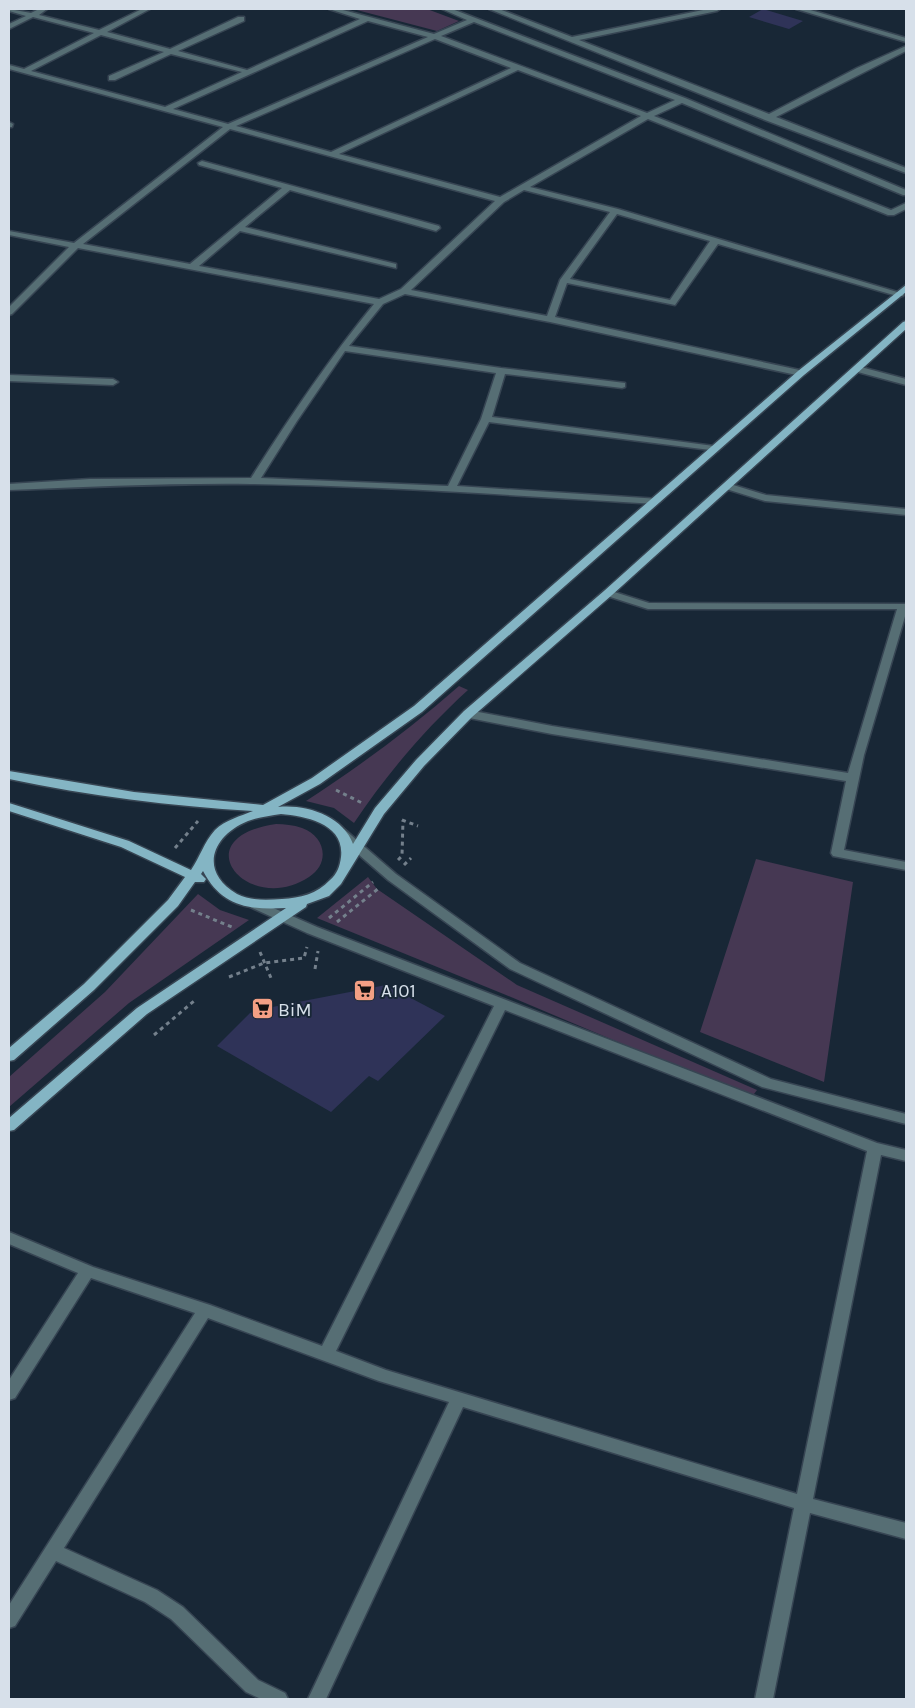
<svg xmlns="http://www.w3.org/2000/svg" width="915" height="1708" font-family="Karla,sans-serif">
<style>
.green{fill:#463853}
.building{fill:#2f3358}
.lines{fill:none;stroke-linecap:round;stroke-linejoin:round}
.minor-casing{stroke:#374553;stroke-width:3}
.major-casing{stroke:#374553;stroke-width:3}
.path{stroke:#74808c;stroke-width:3;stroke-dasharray:4 4;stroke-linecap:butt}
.minor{fill:#566e74;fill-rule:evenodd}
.major{fill:#84b5c4;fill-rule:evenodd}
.labels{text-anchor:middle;stroke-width:4;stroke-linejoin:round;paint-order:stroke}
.poi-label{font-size:19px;fill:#d7e0ea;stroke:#182736;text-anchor:start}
</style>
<rect width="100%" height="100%" fill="#182736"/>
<path class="green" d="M 353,9 L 427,9 L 459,21 L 437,31 Z
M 459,686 L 468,690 C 425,729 386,775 354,823 L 334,808 L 306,801 C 360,766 411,728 459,686 Z
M 276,824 C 285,824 293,825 302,828 C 325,836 331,863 309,877 C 249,917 181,838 276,824 Z
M 756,859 L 853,882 L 824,1082 L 700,1032 Z
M 368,877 L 377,889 L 517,985 L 757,1090 L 751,1098 L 506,995 L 317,918 Z
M 198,894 L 220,910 L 249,920 L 129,1003 L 9,1107 L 9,1077 L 105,992 Z"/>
<path class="building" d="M 763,9 L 803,21 L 789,29 L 749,17 Z
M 386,985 L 445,1016 L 378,1081 L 369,1076 L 331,1112 L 217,1046 L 250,1013 L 262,1009 Z"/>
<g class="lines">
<defs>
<path id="minor" d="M 9,9 L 31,13 L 39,9 L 47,9 L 39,15 L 99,30 L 142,9 L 150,9 L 107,32 L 170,49 L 238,17 L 244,17 L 244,21 L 178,51 L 247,70 L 360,19 L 329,9 L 339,9 L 434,34 L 467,20 L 442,9 L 452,9 L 685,98 L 906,190 L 906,195 L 903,195 L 682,103 L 654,116 L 891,210 L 906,203 L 906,209 L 894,215 L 888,215 L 648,119 L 530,187 L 618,209 L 904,294 L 903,296 L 897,296 L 718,244 L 675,305 L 567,283 L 555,317 L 804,371 L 806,373 L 801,376 L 550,322 L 405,294 L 383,304 L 349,346 L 501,368 L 625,383 L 625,387 L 622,388 L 505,374 L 492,417 L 714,446 L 718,447 L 718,451 L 489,422 L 457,486 L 660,499 L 661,501 L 656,504 C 521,496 386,486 251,484 C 170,483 90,487 9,490 L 9,484 L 90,479 L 251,478 C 289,418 329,359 374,304 L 78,248 L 12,314 L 9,315 L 9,307 L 69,247 L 9,235 L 9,231 L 74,243 L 223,127 L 9,69 L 9,65 L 24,69 L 94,33 L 33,17 L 9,29 L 9,24 L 26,16 L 9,11 ZM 368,21 L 428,37 L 228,124 L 173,109 ZM 474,22 L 675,100 L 647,113 L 441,36 ZM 101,35 L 164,52 L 109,76 L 109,80 L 115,80 L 171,54 L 242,72 L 165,107 L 31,71 ZM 435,39 L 511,68 L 331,152 L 236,126 ZM 518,70 L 641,116 L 500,197 L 339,154 ZM 230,129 L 495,201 L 401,289 L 379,299 L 199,266 L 240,231 L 396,268 L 396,264 L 245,227 L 290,190 L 436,231 L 440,228 L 439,226 L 202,161 L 198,163 L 199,165 L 282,188 L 190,264 L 83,244 ZM 524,190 L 610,212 L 560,280 L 547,316 L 411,290 L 504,202 ZM 617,214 L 710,241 L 670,300 L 570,279 ZM 345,351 L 496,373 L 481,419 L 448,486 L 261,478 L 297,421 Z
M 489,9 L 499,9 L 572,37 L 708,9 L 720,9 L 717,11 L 579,40 L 769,114 L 857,68 L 906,46 L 906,51 L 776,117 L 906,168 L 906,173 L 765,120 Z
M 796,9 L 807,9 L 906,38 L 906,42 Z
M 9,122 L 13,124 L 12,127 L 9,127 Z
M 857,366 L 906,379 L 906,385 L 854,371 L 854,367 Z
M 9,375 L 113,379 L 118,382 L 113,385 L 9,381 Z
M 727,483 L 766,495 L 906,509 L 906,515 L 765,501 L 723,488 L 722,486 Z
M 608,590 L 649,603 L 906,604 L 906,613 L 864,755 L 844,850 L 906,862 L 906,870 L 833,856 L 831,853 L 846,781 L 552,734 L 464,717 L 462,714 L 468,710 L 552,726 L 848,773 L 897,609 L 648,609 L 604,595 L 603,593 L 604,591 Z
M 340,828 L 344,829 L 396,874 L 520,963 L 771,1079 L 906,1114 L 906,1124 L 762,1087 L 510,969 L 388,880 L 336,835 L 334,832 L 336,829 Z
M 255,900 L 317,927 L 877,1143 L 906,1150 L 906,1161 L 881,1155 L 813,1499 L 906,1523 L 906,1539 L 810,1513 L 773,1699 L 755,1699 L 794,1508 L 463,1407 L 326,1699 L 308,1699 L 449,1402 L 379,1381 L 208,1318 L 64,1548 L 157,1590 L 183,1607 L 258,1680 L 285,1693 L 288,1699 L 261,1699 L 246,1692 L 171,1619 L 145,1602 L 56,1561 L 15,1626 L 9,1628 L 9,1605 L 195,1313 L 91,1278 L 15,1398 L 9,1400 L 9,1380 L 78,1273 L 9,1244 L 9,1232 L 93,1267 L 210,1305 L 322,1346 L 494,1006 L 307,933 L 250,907 L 249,904 L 250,901 ZM 505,1010 L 867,1151 L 797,1494 L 386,1370 L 336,1351 Z"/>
<path id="major" d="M 906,285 L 906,292 L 804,375 L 422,712 L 320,784 L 278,807 C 306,804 343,816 353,844 L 375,808 L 416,760 L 464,711 L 604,591 L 903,322 L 906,321 L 906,329 L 612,595 L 472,717 L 424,766 L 384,814 L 341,884 L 329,896 L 307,904 L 306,907 L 147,1014 L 14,1130 L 9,1131 L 9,1118 L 137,1008 L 286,908 C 249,910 222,907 203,871 L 201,874 L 206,879 L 204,882 L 195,882 L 178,906 L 94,990 L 14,1060 L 9,1061 L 9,1048 L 84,984 L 168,900 L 185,877 L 121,847 L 9,811 L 9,803 L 129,841 L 191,870 C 200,857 204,842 215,830 C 225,820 241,816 253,811 C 171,806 89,796 9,779 L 9,771 L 134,792 L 263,805 L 312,778 L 414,706 L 798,371 ZM 281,814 C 306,816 345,824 341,857 C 340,866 337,874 330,880 C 317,894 300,898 282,899 C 267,900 251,901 237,894 C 199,872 211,836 248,821 C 258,817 270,816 281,814 Z"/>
</defs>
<use href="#minor" class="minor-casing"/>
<use href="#major" class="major-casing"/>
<path class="path" d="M 336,790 L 364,804
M 402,820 L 418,826
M 175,848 L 198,821
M 398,860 L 402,856 L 403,820
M 404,865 L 411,858
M 191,910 L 234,928
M 329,918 L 373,882
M 337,922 L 379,888
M 260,952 L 271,978
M 315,969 L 318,951
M 229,977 L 264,963 L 304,958 L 307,947
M 154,1035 L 194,1001"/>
<use href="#minor" class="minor"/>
<use href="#major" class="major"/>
</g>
<defs>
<symbol id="supermarket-square" viewBox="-11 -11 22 22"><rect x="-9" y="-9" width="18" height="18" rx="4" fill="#f39f84" stroke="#182736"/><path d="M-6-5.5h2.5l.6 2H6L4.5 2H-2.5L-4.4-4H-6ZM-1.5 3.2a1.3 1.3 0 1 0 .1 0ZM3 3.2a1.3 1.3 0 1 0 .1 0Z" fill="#111"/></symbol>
</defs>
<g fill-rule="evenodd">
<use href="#supermarket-square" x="352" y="978" width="25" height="25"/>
<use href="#supermarket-square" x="250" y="996" width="25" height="25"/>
</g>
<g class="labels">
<g class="poi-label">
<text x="381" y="997">A101</text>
<text x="278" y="1016">BiM</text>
</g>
</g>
<rect width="915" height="1708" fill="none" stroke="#d7e0ea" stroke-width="20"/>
</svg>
